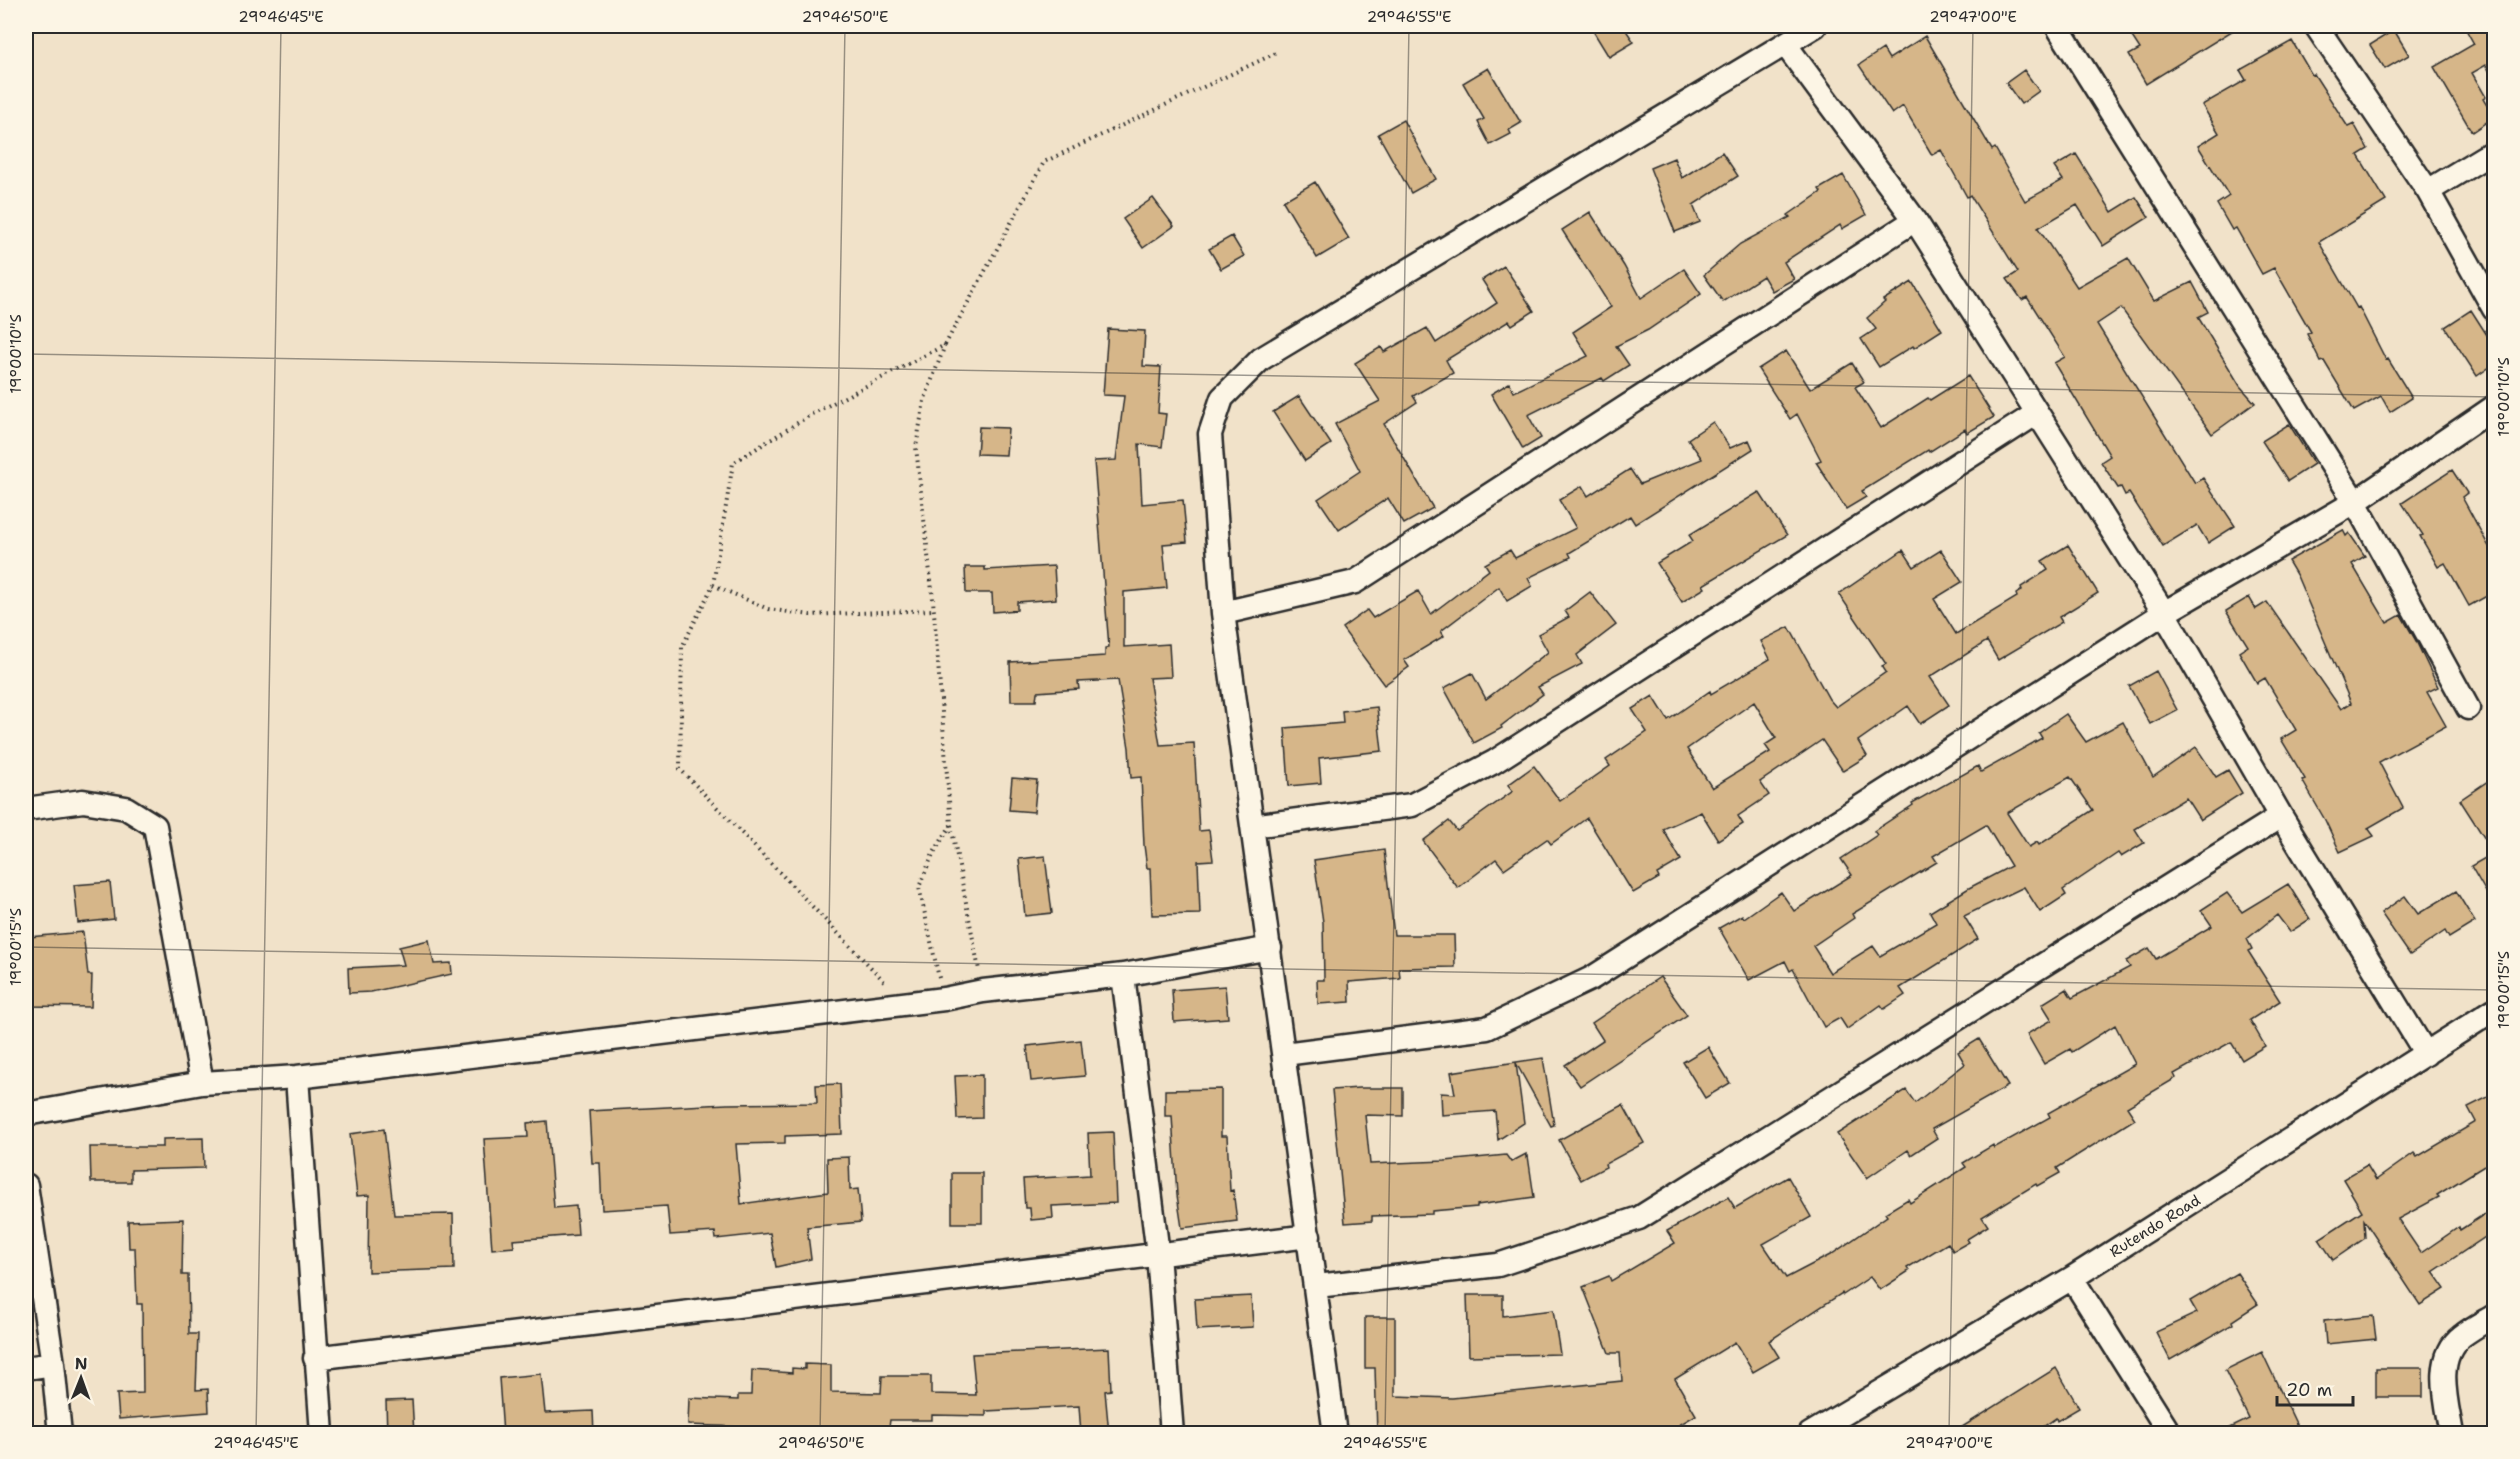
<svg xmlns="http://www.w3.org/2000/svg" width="2520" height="1459" font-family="'Shantell Sans',sans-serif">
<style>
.building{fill:#d6b689;stroke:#2b2b2b;stroke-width:1.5;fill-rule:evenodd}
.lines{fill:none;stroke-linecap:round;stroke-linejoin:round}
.street-casing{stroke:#2b2b2b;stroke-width:27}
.path{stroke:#2b2b2b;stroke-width:4;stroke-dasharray:1.5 4.5;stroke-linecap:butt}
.street{stroke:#fcf5e5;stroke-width:22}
.ticks{fill:none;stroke:#2b2b2b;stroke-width:1.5;stroke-opacity:0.45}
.labels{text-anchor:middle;stroke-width:5;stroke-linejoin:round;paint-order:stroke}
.street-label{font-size:15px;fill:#2b2b2b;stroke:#fcf5e5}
.neatline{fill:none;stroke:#2b2b2b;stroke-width:2}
.ticks-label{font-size:15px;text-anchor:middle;fill:#2b2b2b}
</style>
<rect width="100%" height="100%" fill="#f1e2c9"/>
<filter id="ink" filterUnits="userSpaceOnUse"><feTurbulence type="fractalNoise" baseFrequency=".0167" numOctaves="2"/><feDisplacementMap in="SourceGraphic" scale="12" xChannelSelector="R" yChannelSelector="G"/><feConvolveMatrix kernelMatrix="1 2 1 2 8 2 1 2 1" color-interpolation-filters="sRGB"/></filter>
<g filter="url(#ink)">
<path class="building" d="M 1590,26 L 1623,26 L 1634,42 L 1609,57 Z
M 2125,26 L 2240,26 L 2146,84 L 2129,55 L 2140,49 Z
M 2464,26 L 2494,26 L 2494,80 L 2486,65 L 2472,73 L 2486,97 L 2483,99 L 2494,117 L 2472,132 L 2434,67 L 2474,44 Z
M 2394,30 L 2409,55 L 2385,69 L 2370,45 Z
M 1925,36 L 1992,150 L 1995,148 L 2025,201 L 2063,180 L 2054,167 L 2076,154 L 2112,212 L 2136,197 L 2149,217 L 2103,246 L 2077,205 L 2038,228 L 2077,287 L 2128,258 L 2154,301 L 2192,282 L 2208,312 L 2198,317 L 2240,386 L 2255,403 L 2212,434 L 2121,308 L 2097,324 L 2195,483 L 2203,478 L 2235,526 L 2208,543 L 2197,525 L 2163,546 L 2129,493 L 2125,495 L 2121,487 L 2118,488 L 2101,462 L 2110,456 L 2054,363 L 2065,357 L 2027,297 L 2022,300 L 2007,279 L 2018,272 L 1970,195 L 1967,197 L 1941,150 L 1932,155 L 1903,106 L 1892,114 L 1859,65 L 1883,49 L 1889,59 Z
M 2292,41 L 2312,75 L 2314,74 L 2348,127 L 2354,124 L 2368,149 L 2358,155 L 2386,201 L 2319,242 L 2357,308 L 2359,307 L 2386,360 L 2388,359 L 2412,398 L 2390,412 L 2381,396 L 2354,411 L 2324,361 L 2321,362 L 2307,334 L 2311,332 L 2274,268 L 2262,274 L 2236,228 L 2232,230 L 2217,204 L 2229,196 L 2198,146 L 2219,133 L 2202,105 L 2246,80 L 2240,70 Z
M 1488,68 L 1521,123 L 1509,130 L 1511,134 L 1490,145 L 1478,122 L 1484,119 L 1463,83 Z
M 2024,70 L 2039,91 L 2021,104 L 2006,83 Z
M 1403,120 L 1436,179 L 1411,193 L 1378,134 Z
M 1722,152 L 1738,176 L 1693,205 L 1700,222 L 1675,232 L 1650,168 L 1674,158 L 1682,178 Z
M 1843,175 L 1866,215 L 1842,229 L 1840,225 L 1784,262 L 1794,279 L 1772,291 L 1763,276 L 1723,302 L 1704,275 L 1740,244 L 1790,217 L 1788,215 L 1821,192 L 1819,189 Z
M 1315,182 L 1349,239 L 1317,258 L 1283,201 Z
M 1153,198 L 1174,226 L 1143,248 L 1123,219 Z
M 1590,212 L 1624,266 L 1641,298 L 1684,269 L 1701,294 L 1648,330 L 1616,346 L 1629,365 L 1604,381 L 1602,378 L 1528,415 L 1541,438 L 1523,449 L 1491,394 L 1509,383 L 1514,392 L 1588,356 L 1573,332 L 1611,307 L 1562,230 Z
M 1232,236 L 1244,256 L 1221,269 L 1209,249 Z
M 1504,266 L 1534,311 L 1512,325 L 1509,321 L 1446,360 L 1453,373 L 1413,396 L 1417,402 L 1384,424 L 1433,508 L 1404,524 L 1388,498 L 1339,530 L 1318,499 L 1360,471 L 1335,424 L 1380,401 L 1355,363 L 1381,347 L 1384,352 L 1427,328 L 1436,343 L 1497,303 L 1482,280 Z
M 1912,282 L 1942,330 L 1914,348 L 1913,346 L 1879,367 L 1861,339 L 1876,329 L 1867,318 L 1885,302 L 1883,300 Z
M 2471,310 L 2494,346 L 2494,364 L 2477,376 L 2445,327 Z
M 1108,329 L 1145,331 L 1143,366 L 1161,367 L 1158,413 L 1166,414 L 1162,447 L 1139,444 L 1142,504 L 1183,500 L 1187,542 L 1163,544 L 1167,588 L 1124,592 L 1124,647 L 1169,644 L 1171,677 L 1149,678 L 1160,745 L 1194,743 L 1199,831 L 1209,830 L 1213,860 L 1198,861 L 1200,914 L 1152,915 L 1150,868 L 1147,868 L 1144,845 L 1141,777 L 1131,778 L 1129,748 L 1118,680 L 1078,682 L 1079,689 L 1037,692 L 1036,701 L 1011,701 L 1010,662 L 1105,656 L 1105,648 L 1109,647 L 1094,461 L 1116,460 L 1124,396 L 1103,395 Z
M 1786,351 L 1810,389 L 1852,363 L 1864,382 L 1855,387 L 1881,428 L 1928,398 L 1930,400 L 1968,376 L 1994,417 L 1967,433 L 1965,429 L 1929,452 L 1928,450 L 1862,491 L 1866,497 L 1846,509 L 1816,462 L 1821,460 L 1797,414 L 1790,419 L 1758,369 Z
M 1299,396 L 1331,444 L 1305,461 L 1273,412 Z
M 1713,422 L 1730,448 L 1749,440 L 1753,449 L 1635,524 L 1630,516 L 1569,553 L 1571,557 L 1528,578 L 1532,586 L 1507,601 L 1499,587 L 1441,631 L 1444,636 L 1404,660 L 1409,667 L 1384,685 L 1342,628 L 1367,610 L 1373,618 L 1418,591 L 1431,614 L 1489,570 L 1485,564 L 1510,550 L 1515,558 L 1576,528 L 1559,500 L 1582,486 L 1588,496 L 1630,469 L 1640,484 L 1702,459 L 1688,439 Z
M 2289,424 L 2314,464 L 2288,481 L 2262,441 Z
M 979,427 L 1008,428 L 1006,455 L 977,454 Z
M 2452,470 L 2467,493 L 2462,497 L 2494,556 L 2494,592 L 2469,606 L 2445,563 L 2438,567 L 2420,536 L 2423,535 L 2402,503 Z
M 1759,492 L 1787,535 L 1703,585 L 1705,588 L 1682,602 L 1657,563 L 1693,541 L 1689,535 Z
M 2343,530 L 2346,536 L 2349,533 L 2365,556 L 2352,564 L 2387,623 L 2401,615 L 2416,641 L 2438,687 L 2427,692 L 2446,726 L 2379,762 L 2403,808 L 2368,828 L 2374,836 L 2340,852 L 2325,820 L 2302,780 L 2305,779 L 2281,739 L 2296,730 L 2265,678 L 2257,683 L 2239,652 L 2248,646 L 2226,611 L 2249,597 L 2256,609 L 2267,602 L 2341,709 L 2351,703 L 2297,576 L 2288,561 Z
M 2068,545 L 2098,593 L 2059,617 L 2062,622 L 1998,660 L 1987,641 L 1930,677 L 1949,705 L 1920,724 L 1908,706 L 1858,741 L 1867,756 L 1843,771 L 1822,740 L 1760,782 L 1769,795 L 1738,816 L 1743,824 L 1718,840 L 1701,812 L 1663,829 L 1681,860 L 1657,874 L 1659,878 L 1633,893 L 1587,818 L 1551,844 L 1547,839 L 1504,869 L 1496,859 L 1458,888 L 1423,841 L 1449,821 L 1457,831 L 1513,791 L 1508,785 L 1534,766 L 1560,801 L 1610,766 L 1606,760 L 1647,732 L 1632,709 L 1653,696 L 1668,720 L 1710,691 L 1711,694 L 1770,659 L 1761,641 L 1789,627 L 1829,699 L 1836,707 L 1886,672 L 1882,666 L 1886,664 L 1839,594 L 1903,550 L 1914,567 L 1941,550 L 1962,582 L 1934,599 L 1956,634 L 2017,597 L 2016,594 L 2022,590 L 2021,587 L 2048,570 L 2042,561 ZM 1754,702 L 1776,738 L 1765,745 L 1770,752 L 1712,788 L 1687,749 Z
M 1054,566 L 1056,599 L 1017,602 L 1017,610 L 993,612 L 992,593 L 966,593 L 965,567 L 985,567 L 985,570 Z
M 1590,592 L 1616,625 L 1577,655 L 1582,664 L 1538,687 L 1543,694 L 1501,726 L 1502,728 L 1474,743 L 1444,688 L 1472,673 L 1486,699 L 1548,652 L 1538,634 L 1569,617 L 1565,611 Z
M 2156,671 L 2177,710 L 2150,724 L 2129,686 Z
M 1377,707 L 1382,751 L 1319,758 L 1321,783 L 1289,786 L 1285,728 L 1343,723 L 1342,711 Z
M 2066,714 L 2086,742 L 2123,722 L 2153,777 L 2196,747 L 2216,777 L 2228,770 L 2242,793 L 2200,820 L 2186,798 L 2135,829 L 2144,843 L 2121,857 L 2118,853 L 2063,890 L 2066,895 L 2040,912 L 2024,887 L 1964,916 L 1978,939 L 1900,988 L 1905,995 L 1884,1009 L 1881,1005 L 1847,1029 L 1840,1018 L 1824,1027 L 1793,969 L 1790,971 L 1785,961 L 1749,980 L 1719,928 L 1742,915 L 1744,918 L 1781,892 L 1794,911 L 1852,875 L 1841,859 L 1877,835 L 1874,831 L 1913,805 L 1912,803 L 1978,766 L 1981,772 L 2042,738 L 2039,733 ZM 2070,777 L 2093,810 L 2039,845 L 2037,842 L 2029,847 L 2007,813 ZM 1986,825 L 2011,866 L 1969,888 L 1930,912 L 1936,923 L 1880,956 L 1873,946 L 1830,973 L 1813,946 L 1854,918 L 1852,914 L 1937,862 L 1933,856 Z
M 2494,777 L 2494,906 L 2471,866 L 2494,853 L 2460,800 Z
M 1012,778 L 1037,780 L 1034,812 L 1009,810 Z
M 1384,850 L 1394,935 L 1454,935 L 1455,967 L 1399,968 L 1400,978 L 1349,982 L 1350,1002 L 1318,1004 L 1317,980 L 1324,980 L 1323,922 L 1314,860 Z
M 1045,856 L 1052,913 L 1025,916 L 1019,859 Z
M 110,882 L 114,919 L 78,923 L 74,885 Z
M 2288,884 L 2310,919 L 2290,932 L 2277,915 L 2247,939 L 2252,949 L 2248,951 L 2280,1001 L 2250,1020 L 2265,1046 L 2242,1060 L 2231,1042 L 2174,1074 L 2176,1078 L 2127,1107 L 2135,1119 L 2057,1168 L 2060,1173 L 2037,1186 L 2036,1184 L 1982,1217 L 1988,1226 L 1967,1239 L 1969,1242 L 1953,1251 L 1948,1243 L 1907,1268 L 1909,1271 L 1880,1290 L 1870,1277 L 1843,1295 L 1842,1293 L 1769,1341 L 1779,1357 L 1753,1372 L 1735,1342 L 1675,1379 L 1696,1415 L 1664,1434 L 1590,1434 L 1590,1430 L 1542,1434 L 1377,1434 L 1375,1368 L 1365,1368 L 1365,1317 L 1395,1317 L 1395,1396 L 1452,1398 L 1622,1381 L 1620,1353 L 1609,1353 L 1583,1287 L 1609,1276 L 1611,1281 L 1675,1243 L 1667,1231 L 1728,1197 L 1735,1208 L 1788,1177 L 1811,1217 L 1763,1244 L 1786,1278 L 1832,1254 L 1887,1216 L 1885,1213 L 1908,1199 L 1910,1203 L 1966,1167 L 1963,1163 L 1993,1145 L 1994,1148 L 2050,1117 L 2048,1113 L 2135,1064 L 2115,1025 L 2072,1052 L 2070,1049 L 2044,1064 L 2027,1034 L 2052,1020 L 2042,1004 L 2066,989 L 2072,998 L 2130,967 L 2126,961 L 2149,948 L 2156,959 L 2212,926 L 2201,910 L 2227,893 L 2242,912 Z
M 2456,891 L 2475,922 L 2449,938 L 2445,931 L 2410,955 L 2381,913 L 2405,896 L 2418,914 Z
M 83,932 L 88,975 L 92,975 L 91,1007 L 26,1006 L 26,976 L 32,976 L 29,937 Z
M 429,940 L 434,964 L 451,963 L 452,974 L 371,992 L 349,993 L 348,968 L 404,965 L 399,947 Z
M 1660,977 L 1687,1015 L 1580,1086 L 1565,1065 L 1603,1040 L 1592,1023 Z
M 1225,986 L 1228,1018 L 1174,1022 L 1172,990 Z
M 1979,1039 L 2008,1086 L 1932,1129 L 1937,1138 L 1911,1155 L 1908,1150 L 1867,1178 L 1837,1134 L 1906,1090 L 1915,1103 L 1965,1064 L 1958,1052 Z
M 1081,1040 L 1085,1076 L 1031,1081 L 1027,1046 Z
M 1708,1047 L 1730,1083 L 1705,1098 L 1683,1062 Z
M 1543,1058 L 1554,1125 L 1551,1126 L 1516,1063 L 1524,1123 L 1498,1140 L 1495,1111 L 1442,1115 L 1441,1093 L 1455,1094 L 1451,1072 Z
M 982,1075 L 982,1118 L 957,1119 L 955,1076 Z
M 840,1084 L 842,1134 L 785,1136 L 785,1143 L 736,1144 L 741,1204 L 828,1192 L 827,1158 L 849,1157 L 850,1190 L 858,1189 L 861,1222 L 807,1227 L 811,1259 L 776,1267 L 770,1233 L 716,1239 L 715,1232 L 670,1235 L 667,1206 L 602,1210 L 600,1163 L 592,1163 L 589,1111 L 727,1104 L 817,1103 L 816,1085 Z
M 1359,1088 L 1403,1088 L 1403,1116 L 1365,1115 L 1370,1164 L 1445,1161 L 1506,1155 L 1511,1162 L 1526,1154 L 1526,1158 L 1528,1156 L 1534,1197 L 1477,1205 L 1477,1207 L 1432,1211 L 1432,1214 L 1372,1216 L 1372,1221 L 1345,1223 L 1332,1090 Z
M 1221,1089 L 1221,1136 L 1227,1136 L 1230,1191 L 1233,1190 L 1237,1221 L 1182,1228 L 1177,1195 L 1172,1116 L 1165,1116 L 1165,1090 Z
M 2494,1094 L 2494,1160 L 2437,1195 L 2439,1197 L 2398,1219 L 2421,1253 L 2459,1227 L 2460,1230 L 2494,1208 L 2494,1231 L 2433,1272 L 2445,1289 L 2420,1305 L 2364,1220 L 2365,1238 L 2333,1260 L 2319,1239 L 2362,1211 L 2343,1179 L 2367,1165 L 2376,1180 L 2414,1153 L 2417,1157 L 2476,1122 L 2468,1107 Z
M 1623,1105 L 1644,1143 L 1605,1164 L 1606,1167 L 1581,1180 L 1559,1140 Z
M 547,1121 L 554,1208 L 576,1206 L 578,1235 L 513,1240 L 514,1247 L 492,1249 L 484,1139 L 528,1137 L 527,1123 Z
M 384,1129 L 394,1215 L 453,1214 L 454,1269 L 368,1272 L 369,1195 L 357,1196 L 350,1134 Z
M 1113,1132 L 1116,1203 L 1052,1206 L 1053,1218 L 1031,1220 L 1030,1208 L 1025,1208 L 1023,1179 L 1090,1175 L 1088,1133 Z
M 203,1138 L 204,1168 L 131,1170 L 131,1182 L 91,1182 L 90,1147 L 163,1147 L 163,1139 Z
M 952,1173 L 982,1173 L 982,1223 L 952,1223 Z
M 183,1219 L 182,1275 L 188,1275 L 189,1334 L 198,1334 L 196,1390 L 208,1389 L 209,1412 L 119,1419 L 117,1394 L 143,1393 L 142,1304 L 137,1304 L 135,1248 L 129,1248 L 128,1221 Z
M 2237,1273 L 2258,1304 L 2232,1321 L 2233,1324 L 2170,1360 L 2156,1332 L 2197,1313 L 2190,1301 Z
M 1467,1295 L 1503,1295 L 1503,1316 L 1553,1310 L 1560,1354 L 1469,1356 Z
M 1251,1296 L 1253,1327 L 1197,1330 L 1195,1299 Z
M 2373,1316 L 2376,1339 L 2326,1344 L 2324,1321 Z
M 1109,1348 L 1111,1390 L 1105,1391 L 1109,1434 L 1081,1434 L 1079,1406 L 986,1411 L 986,1416 L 932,1415 L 932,1420 L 890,1420 L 888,1434 L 763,1430 L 763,1433 L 743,1434 L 743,1427 L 688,1425 L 689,1398 L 738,1400 L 738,1395 L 751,1395 L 752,1370 L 792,1373 L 792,1368 L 805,1369 L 805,1364 L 831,1365 L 831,1392 L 881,1393 L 882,1376 L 931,1376 L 931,1394 L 976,1395 L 972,1354 Z
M 2262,1352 L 2301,1434 L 2218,1434 L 2249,1419 L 2225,1370 Z
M 2056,1368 L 2079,1408 L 2057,1421 L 2056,1418 L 2033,1434 L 1951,1434 Z
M 2376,1368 L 2423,1368 L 2423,1397 L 2376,1397 Z
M 541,1374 L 545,1413 L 593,1411 L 594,1434 L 503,1434 L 499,1378 Z
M 412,1400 L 414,1434 L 387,1434 L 386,1401 Z"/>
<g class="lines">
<defs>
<path id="street" d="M 2057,26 L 2355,502 L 2468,708
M 2316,26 L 2428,191 L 2494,309
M 1785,44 L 1915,220 L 2164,613 L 2281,816 L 2426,1054
M 2428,191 L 2494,151
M 1223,613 L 1355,582 L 1915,220
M 26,809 L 83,801 L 126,808 L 155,826 L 202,1083
M 1252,826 L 1412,805 L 1494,762 L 2037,413
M 1123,975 L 1158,1254 L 1172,1434
M 1284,1054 L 1487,1028 L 1592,978 L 2164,613 L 2355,502 L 2494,407
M 297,1077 L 322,1434
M 26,1114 L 202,1083 L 297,1077 L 944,999 L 983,991 L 1123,975 L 1270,948
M 26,1185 L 53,1364 L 60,1434
M 2072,1278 L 2170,1434
M 1317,1286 L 1498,1265 L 1639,1218 L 2281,816
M 315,1358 L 1309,1236
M 26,1368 L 53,1364
M 1335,1434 L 1223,613 L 1210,434 L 1222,398 L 1261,359 L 1815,26
M 1810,1434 L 2072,1278 L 2494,1010
M 2452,1434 C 2447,1403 2433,1358 2462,1336 C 2472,1328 2484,1322 2494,1316"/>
</defs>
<use href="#street" class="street-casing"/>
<path class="path" d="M 945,345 L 924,401 L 916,447 L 933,600 L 951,825 L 979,970
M 713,585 L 768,609 L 810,615 L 934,610
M 939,978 L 919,887 L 933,854 L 951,825
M 884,981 L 680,769 L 682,647 L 713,585 L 733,463 L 812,414 L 945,345 L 1044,162 L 1276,53"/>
<use href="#street" class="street"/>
</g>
</g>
<path class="ticks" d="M 26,354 L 2494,397M 26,947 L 2494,990M 256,1434 L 281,26M 820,1434 L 845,26M 1385,1434 L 1409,26M 1949,1434 L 1973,26"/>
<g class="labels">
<g class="street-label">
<text transform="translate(2155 1226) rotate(-32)" y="5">Rutendo Road</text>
</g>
</g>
<rect width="2520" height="1459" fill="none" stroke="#fcf5e5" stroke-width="66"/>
<g transform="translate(81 1378) rotate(1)" stroke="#fcf5e5" stroke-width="4.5" paint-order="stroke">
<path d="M0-4.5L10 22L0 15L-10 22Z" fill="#2b2b2b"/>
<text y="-9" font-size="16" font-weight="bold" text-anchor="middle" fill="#2b2b2b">N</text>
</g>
<path d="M2277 1396v9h76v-9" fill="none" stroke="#2b2b2b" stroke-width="3"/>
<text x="2286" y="1396" font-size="18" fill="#2b2b2b" stroke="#fcf5e5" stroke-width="4.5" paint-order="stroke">20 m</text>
<rect x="33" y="33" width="2454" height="1393" class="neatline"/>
<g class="ticks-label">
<text x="281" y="22">29°46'45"E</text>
<text x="845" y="22">29°46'50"E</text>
<text x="1409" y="22">29°46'55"E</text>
<text x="1973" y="22">29°47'00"E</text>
<text transform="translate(16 354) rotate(-90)" y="5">19°00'10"S</text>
<text transform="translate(2504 397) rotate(-90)" y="5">19°00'10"S</text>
<text transform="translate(16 947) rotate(-90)" y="5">19°00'15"S</text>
<text transform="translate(2504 990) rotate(-90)" y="5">19°00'15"S</text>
<text x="256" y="1448">29°46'45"E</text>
<text x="821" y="1448">29°46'50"E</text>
<text x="1385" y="1448">29°46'55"E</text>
<text x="1949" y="1448">29°47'00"E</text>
</g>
</svg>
